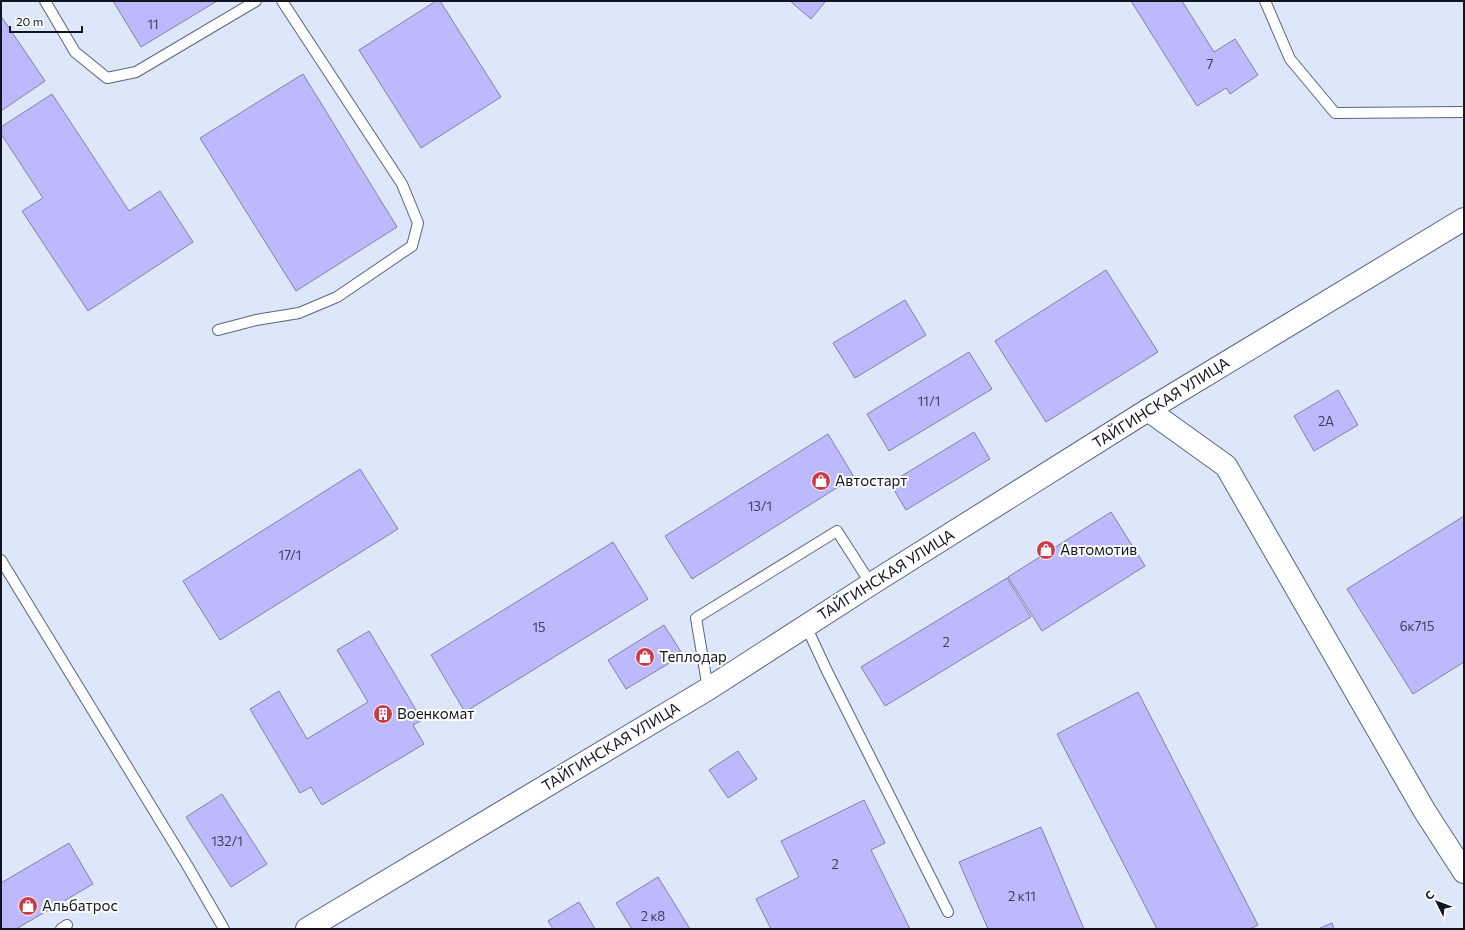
<svg xmlns="http://www.w3.org/2000/svg" width="1465" height="930" font-family="Commissioner,sans-serif">
<style>
.building{fill:#bdb9ff;stroke:#82819f}
.lines{fill:none;stroke-linecap:round;stroke-linejoin:round}
.lane-casing{stroke:#576580;stroke-width:12}
.secondary-casing{stroke:#576580;stroke-width:24}
.highway-casing{stroke:#576580;stroke-width:24}
.lane{stroke:#fff;stroke-width:10}
.secondary{stroke:#fff;stroke-width:22}
.highway{stroke:#fff;stroke-width:22}
.labels{text-anchor:middle;stroke-width:4;stroke-linejoin:round;paint-order:stroke}
.number-label{font-size:13px;fill:#3b3e58}
.street-label{font-size:15px;fill:#101520;stroke:#fff}
.poi-label{font-size:15px;fill:#101520;stroke:#fff;text-anchor:start}
</style>
<rect width="100%" height="100%" fill="#dde7fa"/>
<path class="building" d="M 113,1 L 217,1 L 141,47 Z
M 436,1 L 440,1 L 501,97 L 421,148 L 359,50 Z
M 790,1 L 824,1 L 825,2 L 811,19 Z
M 1131,1 L 1182,1 L 1214,52 L 1235,39 L 1258,75 L 1230,94 L 1226,88 L 1197,106 Z
M 1,16 L 45,81 L 1,111 Z
M 303,74 L 397,227 L 296,291 L 200,138 Z
M 52,94 L 129,211 L 160,191 L 193,242 L 88,311 L 22,211 L 43,198 L 1,134 L 1,127 Z
M 1106,270 L 1158,352 L 1046,422 L 995,341 Z
M 905,300 L 926,335 L 855,378 L 833,343 Z
M 969,352 L 992,389 L 889,451 L 867,414 Z
M 1338,390 L 1358,425 L 1314,451 L 1294,416 Z
M 974,432 L 990,459 L 906,510 L 890,483 Z
M 828,434 L 854,477 L 692,579 L 665,536 Z
M 360,469 L 398,529 L 220,640 L 183,581 Z
M 1111,512 L 1145,566 L 1042,631 L 1008,577 Z
M 1464,516 L 1464,662 L 1413,694 L 1347,589 Z
M 613,542 L 648,599 L 465,712 L 431,655 Z
M 1007,578 L 1031,617 L 885,706 L 861,667 Z
M 664,625 L 683,655 L 626,689 L 608,660 Z
M 369,631 L 422,720 L 413,725 L 424,744 L 322,805 L 311,787 L 300,793 L 250,709 L 279,691 L 307,739 L 368,702 L 337,650 Z
M 1138,692 L 1258,925 L 1250,929 L 1157,929 L 1057,734 Z
M 738,751 L 757,779 L 728,798 L 709,770 Z
M 222,794 L 267,864 L 231,887 L 186,817 Z
M 864,800 L 885,843 L 871,850 L 910,929 L 771,929 L 756,899 L 799,877 L 781,841 Z
M 1041,827 L 1084,929 L 988,929 L 959,862 Z
M 69,843 L 93,884 L 16,929 L 1,929 L 1,883 Z
M 658,877 L 690,929 L 632,929 L 616,903 Z
M 579,902 L 595,929 L 553,929 L 548,921 Z
M 1332,923 L 1334,929 L 1318,929 Z"/>
<g class="lines">
<defs>
<path id="lane" d="M 45,1 L 75,52 L 107,78 L 136,72 L 256,1
M 1265,1 L 1290,59 L 1335,113 L 1464,112
M 218,330 L 256,320 L 299,313 L 337,297 L 412,246 L 418,223 L 402,184 L 282,1
M 1,560 L 187,865 L 224,929
M 806,626 L 827,671 L 948,912
M 708,689 L 696,618 L 837,531 L 871,584
M 61,929 L 67,925"/>
<path id="secondary" d="M 1148,410 L 1226,466 L 1424,810 L 1464,872"/>
<path id="highway" d="M 307,929 L 708,689 L 871,584 L 1148,410 L 1464,219"/>
</defs>
<use href="#lane" class="lane-casing"/>
<use href="#secondary" class="secondary-casing"/>
<use href="#highway" class="highway-casing"/>
<use href="#lane" class="lane"/>
<use href="#secondary" class="secondary"/>
<use href="#highway" class="highway"/>
</g>
<defs>
<symbol id="shop-disc" viewBox="-11 -11 22 22"><circle r="9.5" fill="#cb3b48" stroke="#fff"/><path d="M-5-2.5h2.3a2.7 3.5 0 0 1 5.4 0H5L5.5 6h-11ZM-1.5-2.5h3a1.5 2.3 0 0 0-3 0Z" fill="#fff"/></symbol>
<symbol id="building-disc" viewBox="-11 -11 22 22"><circle r="9.5" fill="#cb3b48" stroke="#fff"/><path d="M-4-6H4V6H1V3H-1V6H-4ZM-2.5-4.3h1.7v1.8h-1.7ZM.8-4.3h1.7v1.8H.8ZM-2.5-1h1.7V.8h-1.7ZM.8-1h1.7V.8H.8Z" fill="#fff"/></symbol>
</defs>
<g fill-rule="evenodd">
<use href="#shop-disc" x="810" y="470" width="22" height="22"/>
<use href="#shop-disc" x="1035" y="539" width="22" height="22"/>
<use href="#shop-disc" x="634" y="646" width="22" height="22"/>
<use href="#building-disc" x="372" y="703" width="22" height="22"/>
<use href="#shop-disc" x="17" y="895" width="22" height="22"/>
</g>
<g class="labels">
<g class="number-label">
<text x="153" y="29">11</text>
<text x="1210" y="69">7</text>
<text x="929" y="406">11/1</text>
<text x="1326" y="426">2А</text>
<text x="760" y="511">13/1</text>
<text x="290" y="560">17/1</text>
<text x="1417" y="631">6к715</text>
<text x="539" y="632">15</text>
<text x="946" y="647">2</text>
<text x="227" y="846">132/1</text>
<text x="835" y="869">2</text>
<text x="1022" y="901">2 к11</text>
<text x="653" y="921">2 к8</text>
</g>
<g class="street-label">
<text transform="translate(1161 403) rotate(-32)" y="5">ТАЙГИНСКАЯ УЛИЦА</text>
<text transform="translate(886 575) rotate(-32)" y="5">ТАЙГИНСКАЯ УЛИЦА</text>
<text transform="translate(611 747) rotate(-31)" y="5">ТАЙГИНСКАЯ УЛИЦА</text>
</g>
<g class="poi-label">
<text x="835" y="486">Автостарт</text>
<text x="1060" y="555">Автомотив</text>
<text x="659" y="662">Теплодар</text>
<text x="397" y="719">Военкомат</text>
<text x="42" y="911">Альбатрос</text>
</g>
</g>
<rect width="1465" height="930" fill="none" stroke="#101520" stroke-width="4"/>
<g transform="translate(1437 902) rotate(312)" stroke="#ffffff" stroke-width="3" paint-order="stroke">
<path d="M0-3L7 15L0 10L-7 15Z" fill="#101520"/>
<text y="-6" font-size="11" font-weight="bold" text-anchor="middle" fill="#101520">С</text>
</g>
<path d="M10 26v6h72v-6" fill="none" stroke="#101520" stroke-width="2"/>
<text x="16" y="26" font-size="12" fill="#101520" stroke="#ffffff" stroke-width="3" paint-order="stroke">20 m</text>
</svg>
